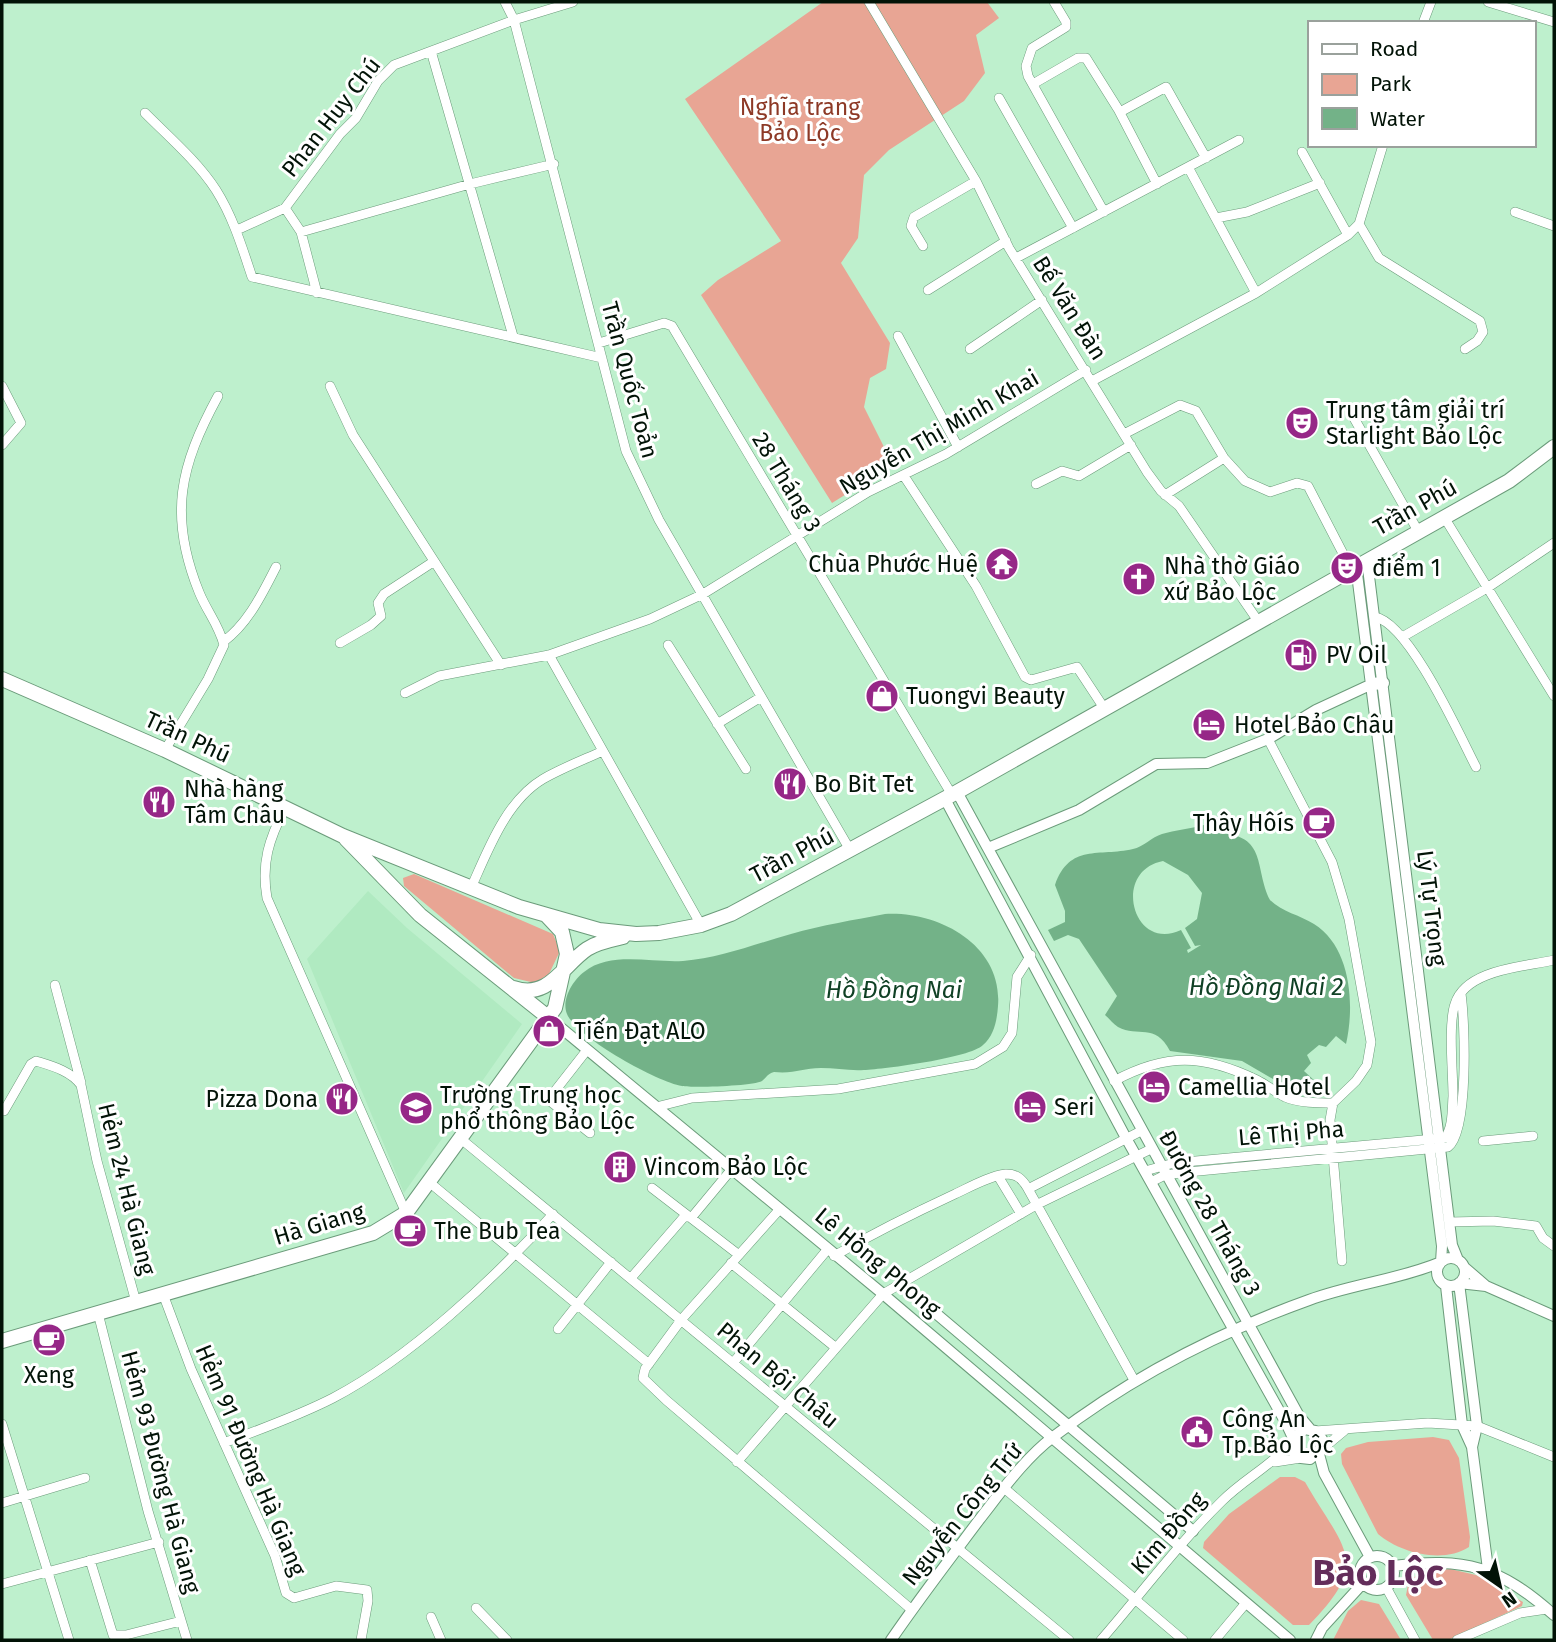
<svg xmlns="http://www.w3.org/2000/svg" width="1556" height="1642" font-family="'Fira Sans',sans-serif">
<style>
.built{fill:#b0eac1}
.green{fill:#e8a594}
.water{fill:#73b288;fill-rule:evenodd}
.lines{fill:none;stroke-linecap:round;stroke-linejoin:round}
.minor-casing{stroke:#6b9b7a;stroke-width:10}
.tertiary-casing{stroke:#6b9b7a;stroke-width:12}
.secondary-casing{stroke:#6b9b7a;stroke-width:14}
.trunk-casing{stroke:#6b9b7a;stroke-width:16}
.minor{stroke:#fff;stroke-width:9}
.tertiary{stroke:#fff;stroke-width:10}
.secondary{stroke:#fff;stroke-width:12}
.trunk{stroke:#fff;stroke-width:14}
.labels{text-anchor:middle;stroke-width:6;stroke-linejoin:round;paint-order:stroke}
.park-label{font-size:23px;fill:#8d3926;stroke:#fff}
.street-label{font-size:23px;fill:#021307;stroke:#fff}
.poi-label{font-size:23px;fill:#021307;stroke:#fff;text-anchor:start}
.water-label{font-size:24px;font-style:italic;fill:#104125;stroke:#fff}
.town-label{font-size:37px;font-weight:bold;fill:#632d5a;stroke:#fff}
</style>
<rect width="100%" height="100%" fill="#bef0cd"/>
<path class="built" d="M 368,891 L 407,928 L 522,1024 L 404,1193 L 307,959 Z"/>
<path class="green" d="M 823,2 L 987,2 L 999,18 L 976,35 L 985,73 L 964,101 L 889,150 L 864,175 L 858,238 L 841,263 L 890,343 L 886,369 L 870,378 L 864,407 L 893,465 L 832,503 L 701,295 L 718,280 L 781,241 L 685,99 Z
M 414,874 L 553,934 L 560,951 L 549,974 L 535,983 L 514,978 L 404,886 L 403,878 Z
M 1433,1437 L 1449,1440 L 1459,1458 L 1470,1537 L 1469,1547 C 1443,1564 1400,1553 1378,1534 L 1342,1464 L 1341,1454 L 1346,1448 L 1368,1442 Z
M 1280,1477 L 1295,1477 L 1305,1482 C 1344,1550 1372,1561 1309,1625 L 1293,1625 L 1203,1548 L 1204,1542 L 1229,1514 Z
M 1450,1569 L 1476,1575 L 1523,1602 L 1522,1606 L 1448,1640 L 1433,1640 L 1406,1595 L 1409,1580 L 1423,1572 Z
M 1361,1600 L 1379,1604 L 1401,1640 L 1333,1640 L 1348,1611 Z"/>
<path class="water" d="M 1204,825 L 1214,828 L 1218,833 C 1268,835 1254,868 1270,900 C 1282,912 1300,915 1314,924 C 1351,947 1355,1005 1346,1044 L 1336,1036 L 1326,1047 L 1319,1045 L 1307,1055 L 1311,1063 L 1304,1071 L 1316,1082 L 1308,1089 L 1292,1090 L 1242,1061 L 1170,1051 C 1155,1022 1138,1038 1118,1027 C 1113,1024 1109,1018 1105,1015 L 1117,996 L 1079,939 L 1068,935 L 1054,941 L 1048,930 L 1065,922 L 1065,911 L 1055,885 C 1070,843 1099,857 1133,849 C 1143,847 1152,837 1162,834 C 1175,830 1190,829 1204,825 ZM 1163,861 L 1188,875 L 1202,893 L 1197,919 L 1185,928 L 1195,946 L 1201,945 L 1188,953 L 1187,950 L 1191,948 L 1181,930 C 1133,953 1111,871 1163,861 Z
M 885,914 C 940,911 1003,946 998,1006 C 997,1020 994,1036 983,1045 C 970,1058 885,1069 864,1070 C 850,1071 835,1068 821,1068 C 802,1068 795,1074 774,1072 C 767,1074 767,1077 762,1081 C 753,1086 694,1088 682,1086 C 657,1082 576,1037 567,1014 C 561,1000 573,980 584,972 C 610,951 651,963 683,961 C 720,958 755,944 791,934 C 822,925 854,920 885,914 Z"/>
<g class="lines">
<defs>
<path id="minor" d="M 505,2 L 514,20 L 626,451 L 659,520 L 850,850
M 869,2 L 976,181 L 1009,248 L 1147,472 L 1161,491 L 1179,506 L 1258,621
M 1054,2 L 1066,22 L 1066,27 L 1032,48 L 1026,66 L 1028,76 L 1104,212
M 1488,2 L 1554,22
M 1423,23 L 1431,2
M 431,51 L 513,336
M 1033,84 L 1078,58 L 1086,58 L 1118,109 L 1157,184
M 999,98 L 1073,228
M 1120,112 L 1166,87 L 1206,158
M 145,113 C 170,138 197,161 216,190 C 233,217 242,247 252,277 L 602,358
M 1302,152 L 1348,235
M 1188,167 L 1256,293
M 285,208 L 340,134 L 356,118 L 378,81 L 394,65 L 514,20 L 573,2
M 1515,212 L 1554,226
M 1216,218 L 1247,212 L 1320,183
M 1359,224 L 1379,258 L 1480,321 L 1483,332 L 1477,341 L 1465,349
M 237,230 L 285,208 L 301,232 L 317,293
M 301,232 L 470,184 L 554,164
M 923,246 L 911,226 L 914,217 L 976,181
M 1016,258 L 1239,140
M 928,290 L 1006,241
M 898,336 L 958,447
M 599,343 L 664,323 L 672,326 L 952,795
M 970,349 L 1042,300
M 1092,381 L 1256,293 L 1348,235 L 1359,224 L 1383,145
M 2,386 L 21,423 L 2,445
M 330,386 L 353,435 L 501,665
M 1350,411 L 1418,531
M 1124,434 L 1180,405 L 1196,411 L 1224,458 L 1245,481 L 1270,492 L 1297,483 L 1308,486 L 1351,569
M 904,476 L 976,586 L 1025,677 L 1031,680 L 1077,667 L 1104,708
M 1036,484 L 1062,471 L 1079,476 L 1131,445
M 1165,495 L 1224,458
M 1444,517 L 1554,696
M 1375,617 C 1409,623 1459,734 1476,767
M 1404,636 L 1487,588 L 1554,543
M 223,642 C 248,624 262,594 276,567
M 340,643 L 371,625 L 381,616 L 378,603 L 384,594 L 433,562
M 668,645 L 746,769
M 549,655 L 701,925
M 405,693 L 439,676 L 549,655 L 650,619 L 703,594 L 868,492 L 946,454 L 1086,370
M 717,724 L 761,697
M 1268,739 L 1332,862 L 1349,919 L 1371,1042 L 1367,1065 L 1356,1081 L 1333,1103 L 1330,1120 L 1342,1261
M 165,750 L 208,679 L 224,645 C 218,623 207,612 199,592 C 168,515 180,466 218,396
M 285,808 C 269,839 261,863 267,898 L 406,1213
M 471,888 C 488,850 506,801 543,779 C 562,768 583,760 603,751
M 55,985 L 81,1083
M 587,1050 L 551,1096 L 550,1101 L 590,1133
M 1114,1081 C 1166,1053 1203,1054 1257,1080 C 1267,1085 1275,1092 1285,1097 C 1299,1103 1318,1103 1333,1103
M 656,1107 L 692,1098 L 838,1089 L 975,1064 L 1003,1047 L 1012,1033 L 1017,977 L 1031,955
M 4,1111 L 31,1064 L 36,1061 C 52,1066 71,1071 81,1085 L 97,1161 L 136,1302
M 461,1139 L 1069,1640
M 1483,1141 L 1533,1136
M 1145,1171 L 1174,1163 L 1445,1138 C 1453,1127 1452,1110 1453,1096 C 1453,1073 1448,1024 1455,1004 C 1466,969 1524,967 1554,960
M 998,1176 L 1021,1214
M 429,1182 L 649,1364
M 1151,1182 L 1165,1175 L 1188,1172 L 1448,1147 C 1469,1131 1465,1022 1461,994
M 652,1188 L 739,1255
M 1028,1189 L 1141,1131
M 779,1210 L 681,1320 L 645,1369 L 643,1378 L 666,1400 L 912,1610
M 1450,1222 L 1493,1221 L 1536,1226 L 1543,1238 L 1554,1246
M 834,1256 C 874,1233 914,1213 955,1194 C 970,1187 989,1176 1006,1174 C 1017,1174 1022,1179 1027,1187 L 1134,1380
M 731,1263 L 835,1347
M 631,1278 L 684,1217 L 692,1217 L 731,1170
M 163,1294 L 191,1369 L 275,1556 L 286,1593 L 294,1598 L 336,1586 L 367,1590 L 368,1601 L 361,1640
M 98,1313 L 148,1511 L 187,1640
M 558,1329 L 611,1262
M 733,1363 L 827,1250
M 2,1424 L 69,1640
M 1315,1431 L 1428,1423 L 1477,1426 L 1554,1457
M 224,1443 C 261,1429 298,1416 333,1398 C 411,1357 494,1279 553,1214
M 1321,1450 L 1344,1431
M 737,1462 L 883,1294 L 1036,1205 L 1151,1149
M 1275,1462 L 1301,1458
M 1004,1488 L 1183,1640
M 2,1503 L 85,1478
M 90,1560 L 113,1635 L 126,1635 L 181,1621
M 2,1584 L 159,1542
M 1386,1587 L 1415,1640
M 476,1608 L 507,1640
M 431,1617 L 441,1640
M 1101,1640 C 1141,1594 1178,1544 1222,1501 C 1244,1479 1271,1466 1292,1442
M 1215,1640 L 1246,1603
M 1457,1640 L 1520,1613 L 1547,1609"/>
<path id="tertiary" d="M 1367,560 L 1452,1245 L 1458,1260
M 957,792 L 1299,1416 L 1310,1429
M 945,799 L 1126,1138 L 1286,1423 L 1293,1438 L 1294,1452 L 1301,1458 L 1310,1459 L 1321,1449 L 1322,1439 L 1315,1431 L 1305,1429 L 1293,1438
M 988,848 L 1079,810 L 1156,764 L 1207,763 L 1268,739 L 1316,710 L 1372,684
M 549,1018 L 883,1294 L 1290,1640
M1437 1272a14 14 0 1 1 28 0a14 14 0 1 1-28 0Z
M 1464,1267 L 1486,1286 L 1554,1316
M 900,1283 L 1193,1531
M 1446,1286 L 1462,1425 L 1472,1447 L 1488,1569
M 1472,1447 L 1477,1426 L 1459,1283 L 1486,1286
M 1319,1454 L 1324,1473 L 1370,1557
M1360 1573a17 17 0 1 1 34 0a17 17 0 1 1-34 0Z
M 1393,1566 C 1465,1557 1499,1566 1554,1615
M 891,1640 C 919,1599 949,1560 979,1520 C 1001,1492 1024,1459 1053,1437 C 1130,1378 1217,1333 1309,1300 C 1352,1284 1398,1280 1441,1262 L 1442,1246 L 1356,566
M 1316,1640 L 1322,1628 L 1364,1582"/>
<path id="secondary" d="M 1372,684 L 1383,683"/>
<path id="trunk" d="M 2,679 L 165,750 L 343,836 L 519,907 L 599,930 L 636,934 L 659,933 L 701,925 L 731,914 L 957,792 L 1509,481 L 1554,447
M 346,839 L 420,915 L 549,1018
M 514,988 C 549,1000 563,965 587,949 C 598,942 610,940 623,937
M 2,1341 L 373,1233 L 406,1213 L 555,1008 L 567,954 L 562,932 L 547,916"/>
</defs>
<use href="#minor" class="minor-casing"/>
<use href="#tertiary" class="tertiary-casing"/>
<use href="#secondary" class="secondary-casing"/>
<use href="#trunk" class="trunk-casing"/>
<use href="#minor" class="minor"/>
<use href="#tertiary" class="tertiary"/>
<use href="#secondary" class="secondary"/>
<use href="#trunk" class="trunk"/>
</g>
<defs>
<symbol id="theatre-disc" viewBox="-11 -11 22 22"><circle r="9.5" fill="#962787" stroke="#fff"/><path d="M-5-5.5Q0-4 5-5.5V0Q5 5 0 6Q-5 5-5 0ZM-3.3-2.5H-1v1.5H-3.3ZM1-2.5H3.3v1.5H1ZM-2.8 1Q0 5.5 2.8 1Z" fill="#fff"/></symbol>
<symbol id="temple-disc" viewBox="-11 -11 22 22"><circle r="9.5" fill="#962787" stroke="#fff"/><path d="M0-6L5-2H3V0L6.5 2.5H4V6H1.5V3h-3V6H-4V2.5H-6.5L-3 0V-2H-5Z" fill="#fff"/></symbol>
<symbol id="church-disc" viewBox="-11 -11 22 22"><circle r="9.5" fill="#962787" stroke="#fff"/><path d="M-1.2-6h2.4v3.5h3.3v2.4h-3.3V6h-2.4V-.1h-3.3v-2.4h3.3Z" fill="#fff"/></symbol>
<symbol id="fuel-disc" viewBox="-11 -11 22 22"><circle r="9.5" fill="#962787" stroke="#fff"/><path d="M-5.5-6h7V0h2V4h1.3V-2.5L3-4.5l.8-.8L6-3V5H2.5V1h-1V6h-7ZM-4.2-4.7v3.2H.2V-4.7Z" fill="#fff"/></symbol>
<symbol id="shop-disc" viewBox="-11 -11 22 22"><circle r="9.5" fill="#962787" stroke="#fff"/><path d="M-5-2.5h2.3a2.7 3.5 0 0 1 5.4 0H5L5.5 6h-11ZM-1.5-2.5h3a1.5 2.3 0 0 0-3 0Z" fill="#fff"/></symbol>
<symbol id="hotel-disc" viewBox="-11 -11 22 22"><circle r="9.5" fill="#962787" stroke="#fff"/><path d="M-6-4.5h1.5V1H6V5H4.5V3h-9V5H-6ZM-4 0a1.8 1.8 0 1 1 3.6 0ZM.5 0V-2.5h3Q6-2.5 6 0Z" fill="#fff"/></symbol>
<symbol id="restaurant-disc" viewBox="-11 -11 22 22"><circle r="9.5" fill="#962787" stroke="#fff"/><path d="M-5-6h1v4h1v-4h1v4h1v-4h1v5L-1.5 .5V6h-2V.5L-5-1ZM5-6V6H3V1.5H1.5Q1.5-4 5-6Z" fill="#fff"/></symbol>
<symbol id="cafe-disc" viewBox="-11 -11 22 22"><circle r="9.5" fill="#962787" stroke="#fff"/><path d="M-5.5-4.5H6V0H3Q3 3.5 0 3.5H-2.5Q-5.5 3.5-5.5 0ZM3-3.2v2h1.7v-2ZM-6 4.5H4V6H-6Z" fill="#fff"/></symbol>
<symbol id="school-disc" viewBox="-11 -11 22 22"><circle r="9.5" fill="#962787" stroke="#fff"/><path d="M0-5L7-2L0 1L-7-2ZM-4 1L0 2.5L4 1V4Q0 6-4 4Z" fill="#fff"/></symbol>
<symbol id="building-disc" viewBox="-11 -11 22 22"><circle r="9.5" fill="#962787" stroke="#fff"/><path d="M-4-6H4V6H1V3H-1V6H-4ZM-2.5-4.3h1.7v1.8h-1.7ZM.8-4.3h1.7v1.8H.8ZM-2.5-1h1.7V.8h-1.7ZM.8-1h1.7V.8H.8Z" fill="#fff"/></symbol>
<symbol id="civic-disc" viewBox="-11 -11 22 22"><circle r="9.5" fill="#962787" stroke="#fff"/><path d="M-.6-6.5H3V-4.5H.6V-3L4-1V1h2V6H-6V1h2V-1L-.6-3ZM-1.2 2.5V6h2.4V2.5Z" fill="#fff"/></symbol>
</defs>
<g fill-rule="evenodd">
<use href="#theatre-disc" x="1283" y="404" width="38" height="38"/>
<use href="#temple-disc" x="983" y="545" width="38" height="38"/>
<use href="#theatre-disc" x="1328" y="549" width="38" height="38"/>
<use href="#church-disc" x="1120" y="560" width="38" height="38"/>
<use href="#fuel-disc" x="1282" y="636" width="38" height="38"/>
<use href="#shop-disc" x="863" y="677" width="38" height="38"/>
<use href="#hotel-disc" x="1190" y="706" width="38" height="38"/>
<use href="#restaurant-disc" x="771" y="765" width="38" height="38"/>
<use href="#restaurant-disc" x="140" y="783" width="38" height="38"/>
<use href="#cafe-disc" x="1300" y="804" width="38" height="38"/>
<use href="#shop-disc" x="530" y="1012" width="38" height="38"/>
<use href="#hotel-disc" x="1135" y="1068" width="38" height="38"/>
<use href="#restaurant-disc" x="323" y="1080" width="38" height="38"/>
<use href="#hotel-disc" x="1011" y="1088" width="38" height="38"/>
<use href="#school-disc" x="397" y="1089" width="38" height="38"/>
<use href="#building-disc" x="601" y="1148" width="38" height="38"/>
<use href="#cafe-disc" x="391" y="1212" width="38" height="38"/>
<use href="#cafe-disc" x="30" y="1321" width="38" height="38"/>
<use href="#civic-disc" x="1178" y="1413" width="38" height="38"/>
</g>
<g class="labels">
<g class="park-label">
<text x="800" y="115">Nghĩa trang<tspan x="800" dy="26">Bảo Lộc</tspan></text>
</g>
<g class="street-label">
<text transform="translate(331 117) rotate(-52)" y="8">Phan Huy Chú</text>
<text transform="translate(1070 308) rotate(58)" y="8">Bế Văn Đàn</text>
<text transform="translate(630 380) rotate(75)" y="8">Trần Quốc Toản</text>
<text transform="translate(939 432) rotate(-30)" y="8">Nguyễn Thị Minh Khai</text>
<text transform="translate(787 482) rotate(59)" y="8">28 Tháng 3</text>
<text transform="translate(1415 507) rotate(-29)" y="8">Trần Phú</text>
<text transform="translate(188 737) rotate(25)" y="8">Trần Phú</text>
<text transform="translate(792 855) rotate(-28)" y="8">Trần Phú</text>
<text transform="translate(1432 908) rotate(83)" y="8">Lý Tự Trọng</text>
<text transform="translate(1291 1133) rotate(-5)" y="8">Lê Thị Pha</text>
<text transform="translate(127 1189) rotate(76)" y="8">Hẻm 24 Hà Giang</text>
<text transform="translate(1210 1213) rotate(61)" y="8">Đường 28 Tháng 3</text>
<text transform="translate(319 1224) rotate(-17)" y="8">Hà Giang</text>
<text transform="translate(878 1262) rotate(40)" y="8">Lê Hồng Phong</text>
<text transform="translate(778 1375) rotate(40)" y="8">Phan Bội Châu</text>
<text transform="translate(251 1460) rotate(67)" y="8">Hẻm 91 Đường Hà Giang</text>
<text transform="translate(161 1472) rotate(75)" y="8">Hẻm 93 Đường Hà Giang</text>
<text transform="translate(962 1514) rotate(-51)" y="8">Nguyễn Công Trứ</text>
<text transform="translate(1168 1533) rotate(-49)" y="8">Kim Đồng</text>
</g>
<g class="poi-label">
<text x="1326" y="418">Trung tâm giải trí<tspan x="1326" dy="26">Starlight Bảo Lộc</tspan></text>
<text x="978" y="572" text-anchor="end">Chùa Phước Huệ</text>
<text x="1164" y="574">Nhà thờ Giáo<tspan x="1164" dy="26">xứ Bảo Lộc</tspan></text>
<text x="1372" y="576">điểm 1</text>
<text x="1326" y="663">PV Oil</text>
<text x="906" y="704">Tuongvi Beauty</text>
<text x="1234" y="733">Hotel Bảo Châu</text>
<text x="814" y="792">Bo Bit Tet</text>
<text x="184" y="797">Nhà hàng<tspan x="184" dy="26">Tâm Châu</tspan></text>
<text x="1294" y="831" text-anchor="end">Thây Hôís</text>
<text x="574" y="1039">Tiến Đạt ALO</text>
<text x="1178" y="1095">Camellia Hotel</text>
<text x="440" y="1103">Trường Trung học<tspan x="440" dy="26">phổ thông Bảo Lộc</tspan></text>
<text x="318" y="1107" text-anchor="end">Pizza Dona</text>
<text x="1054" y="1115">Seri</text>
<text x="644" y="1175">Vincom Bảo Lộc</text>
<text x="434" y="1239">The Bub Tea</text>
<text x="49" y="1383" text-anchor="middle">Xeng</text>
<text x="1222" y="1427">Công An<tspan x="1222" dy="26">Tp.Bảo Lộc</tspan></text>
</g>
<g class="water-label">
<text x="1266" y="995">Hồ Đồng Nai 2</text>
<text x="894" y="998">Hồ Đồng Nai</text>
</g>
<g class="town-label">
<text x="1378" y="1585">Bảo Lộc</text>
</g>
</g>
<rect width="1556" height="1642" fill="none" stroke="#021307" stroke-width="7"/>
<rect x="1308" y="21" width="228" height="126" fill="#ffffff" stroke="#9aa19c" stroke-width="2"/>
<rect x="1322" y="44" width="35" height="10" fill="#ffffff" stroke="#9aa19c" stroke-width="2"/>
<text x="1370" y="56" font-size="21" fill="#021307">Road</text>
<rect x="1322" y="74" width="35" height="21" fill="#e8a594" stroke="#9aa19c" stroke-width="2"/>
<text x="1370" y="91" font-size="21" fill="#021307">Park</text>
<rect x="1322" y="108" width="35" height="21" fill="#73b288" stroke="#9aa19c" stroke-width="2"/>
<text x="1370" y="126" font-size="21" fill="#021307">Water</text>
<g transform="translate(1500 1586) rotate(146)" stroke="#ffffff" stroke-width="5" paint-order="stroke">
<path d="M0-5L12 26L0 18L-12 26Z" fill="#021307"/>
<text y="-10" font-size="19" font-weight="bold" text-anchor="middle" fill="#021307">N</text>
</g>
</svg>
